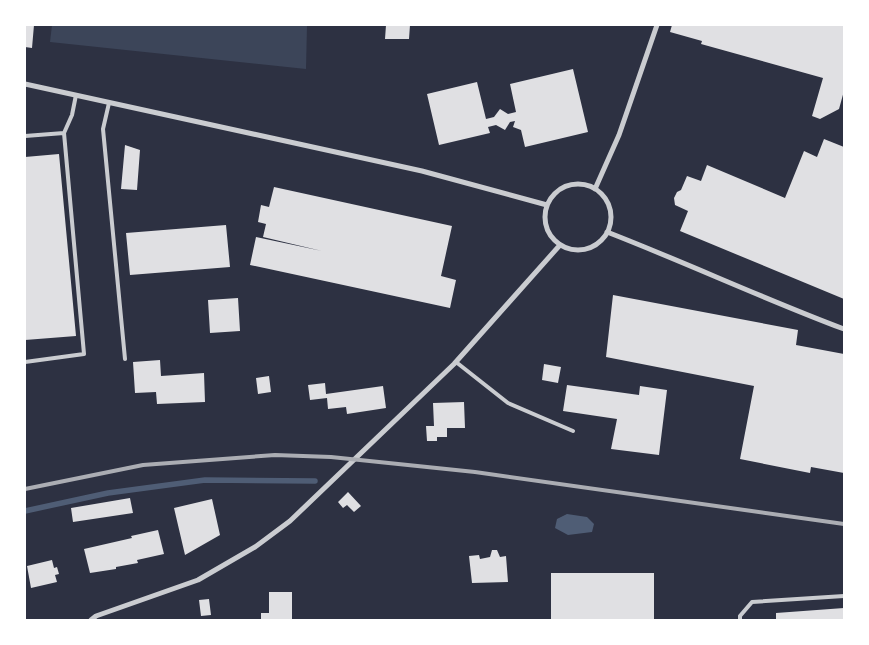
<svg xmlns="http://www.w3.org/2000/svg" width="869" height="645" font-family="'Golos Text',sans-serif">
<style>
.green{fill:#3c4559}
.water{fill:#4f5d75}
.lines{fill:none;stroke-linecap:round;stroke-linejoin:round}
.stream{stroke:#4f5d75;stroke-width:5.5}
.building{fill:#e0e0e3}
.service{stroke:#caccd0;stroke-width:4}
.minor{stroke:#caccd0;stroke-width:5}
.rail{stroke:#abadb3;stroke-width:4}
</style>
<rect width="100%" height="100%" fill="#2d3142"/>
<path class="green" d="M 52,25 L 307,25 L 306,69 L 50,42 Z"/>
<path class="water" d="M 567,514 L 587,517 L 594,524 L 592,532 L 568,535 L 555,528 L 557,519 Z"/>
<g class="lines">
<path class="stream" d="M 25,511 L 108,493 L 205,480 L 315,481"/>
</g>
<path class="building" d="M 25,25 L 34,25 L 32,48 L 25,47 Z
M 386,25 L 410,25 L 409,39 L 385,39 Z
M 672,25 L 844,25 L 844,91 L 839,109 L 820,119 L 812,116 L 823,78 L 701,44 L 702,41 L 670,32 Z
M 573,69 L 588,132 L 525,147 L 521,130 L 513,127 L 515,121 L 510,122 L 505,130 L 496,125 L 488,127 L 490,133 L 439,145 L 427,94 L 477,82 L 486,119 L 494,117 L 500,109 L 508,114 L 516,112 L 510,84 Z
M 824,139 L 844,147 L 844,299 L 680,231 L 688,211 L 675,205 L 674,198 L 677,192 L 681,190 L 687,176 L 701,181 L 707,165 L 785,198 L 804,151 L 817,157 Z
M 125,145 L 140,150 L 137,190 L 121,189 Z
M 59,154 L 76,336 L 25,340 L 25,157 Z
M 274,187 L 452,226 L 441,276 L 456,280 L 450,308 L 250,265 L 256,237 L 322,251 L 263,237 L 266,224 L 258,222 L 261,205 L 269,207 Z
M 226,225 L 230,267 L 130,275 L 126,233 Z
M 613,295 L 798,330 L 796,345 L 844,354 L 844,473 L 811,467 L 810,473 L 740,459 L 754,386 L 606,357 Z
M 238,298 L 240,331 L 210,333 L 208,300 Z
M 160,360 L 161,376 L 204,373 L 205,402 L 157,404 L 156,392 L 135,393 L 133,362 Z
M 544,364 L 561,367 L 558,383 L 542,380 Z
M 269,376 L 271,392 L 258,394 L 256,378 Z
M 325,383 L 326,394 L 383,386 L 386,408 L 347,414 L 346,407 L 328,409 L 327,398 L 310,400 L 308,385 Z
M 567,385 L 639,395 L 640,386 L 667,390 L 659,455 L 611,449 L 617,419 L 563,411 Z
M 464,402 L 465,428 L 447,428 L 447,437 L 437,437 L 437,441 L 427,441 L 426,426 L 434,426 L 433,403 Z
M 348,492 L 361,506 L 354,512 L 347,505 L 343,508 L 338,502 Z
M 130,498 L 133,513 L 73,522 L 71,508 Z
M 212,499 L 220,535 L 185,555 L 174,508 Z
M 158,530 L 164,554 L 137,560 L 138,563 L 116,567 L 116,569 L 90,573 L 84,549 L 132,538 L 131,536 Z
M 492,550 L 497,550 L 500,557 L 506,556 L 508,582 L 472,583 L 469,556 L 479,555 L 480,559 L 490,557 Z
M 52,560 L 54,568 L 57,567 L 59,574 L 55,575 L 57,582 L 31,588 L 27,566 Z
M 551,573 L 654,573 L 654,620 L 551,620 Z
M 269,592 L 292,592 L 292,620 L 261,620 L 261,613 L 269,613 Z
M 209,599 L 211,615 L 201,616 L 199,600 Z
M 844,608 L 844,620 L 776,620 L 776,613 Z"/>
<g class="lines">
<path class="service" d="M 109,103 L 103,129 L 125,359
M 25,136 L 64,133 L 72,115 L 76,95
M 25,362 L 84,354 L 64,133
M 456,362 L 508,403 L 573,431
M 740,620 L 740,616 L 752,602 L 844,596"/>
<path class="minor" d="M 25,84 L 422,171 L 547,205
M545 217a33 33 0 1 1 66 0a33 33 0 1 1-66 0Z
M 595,189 L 619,135 L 657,25
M 607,232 C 687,263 764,299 844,329
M 91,620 L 96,616 L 198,580 L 255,547 L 290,521 L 454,364 L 560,245"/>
<path class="rail" d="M 25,489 L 143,465 L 275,455 L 331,457 L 475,472 L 844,524"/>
</g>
<rect width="869" height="645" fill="none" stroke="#ffffff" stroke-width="52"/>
</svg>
